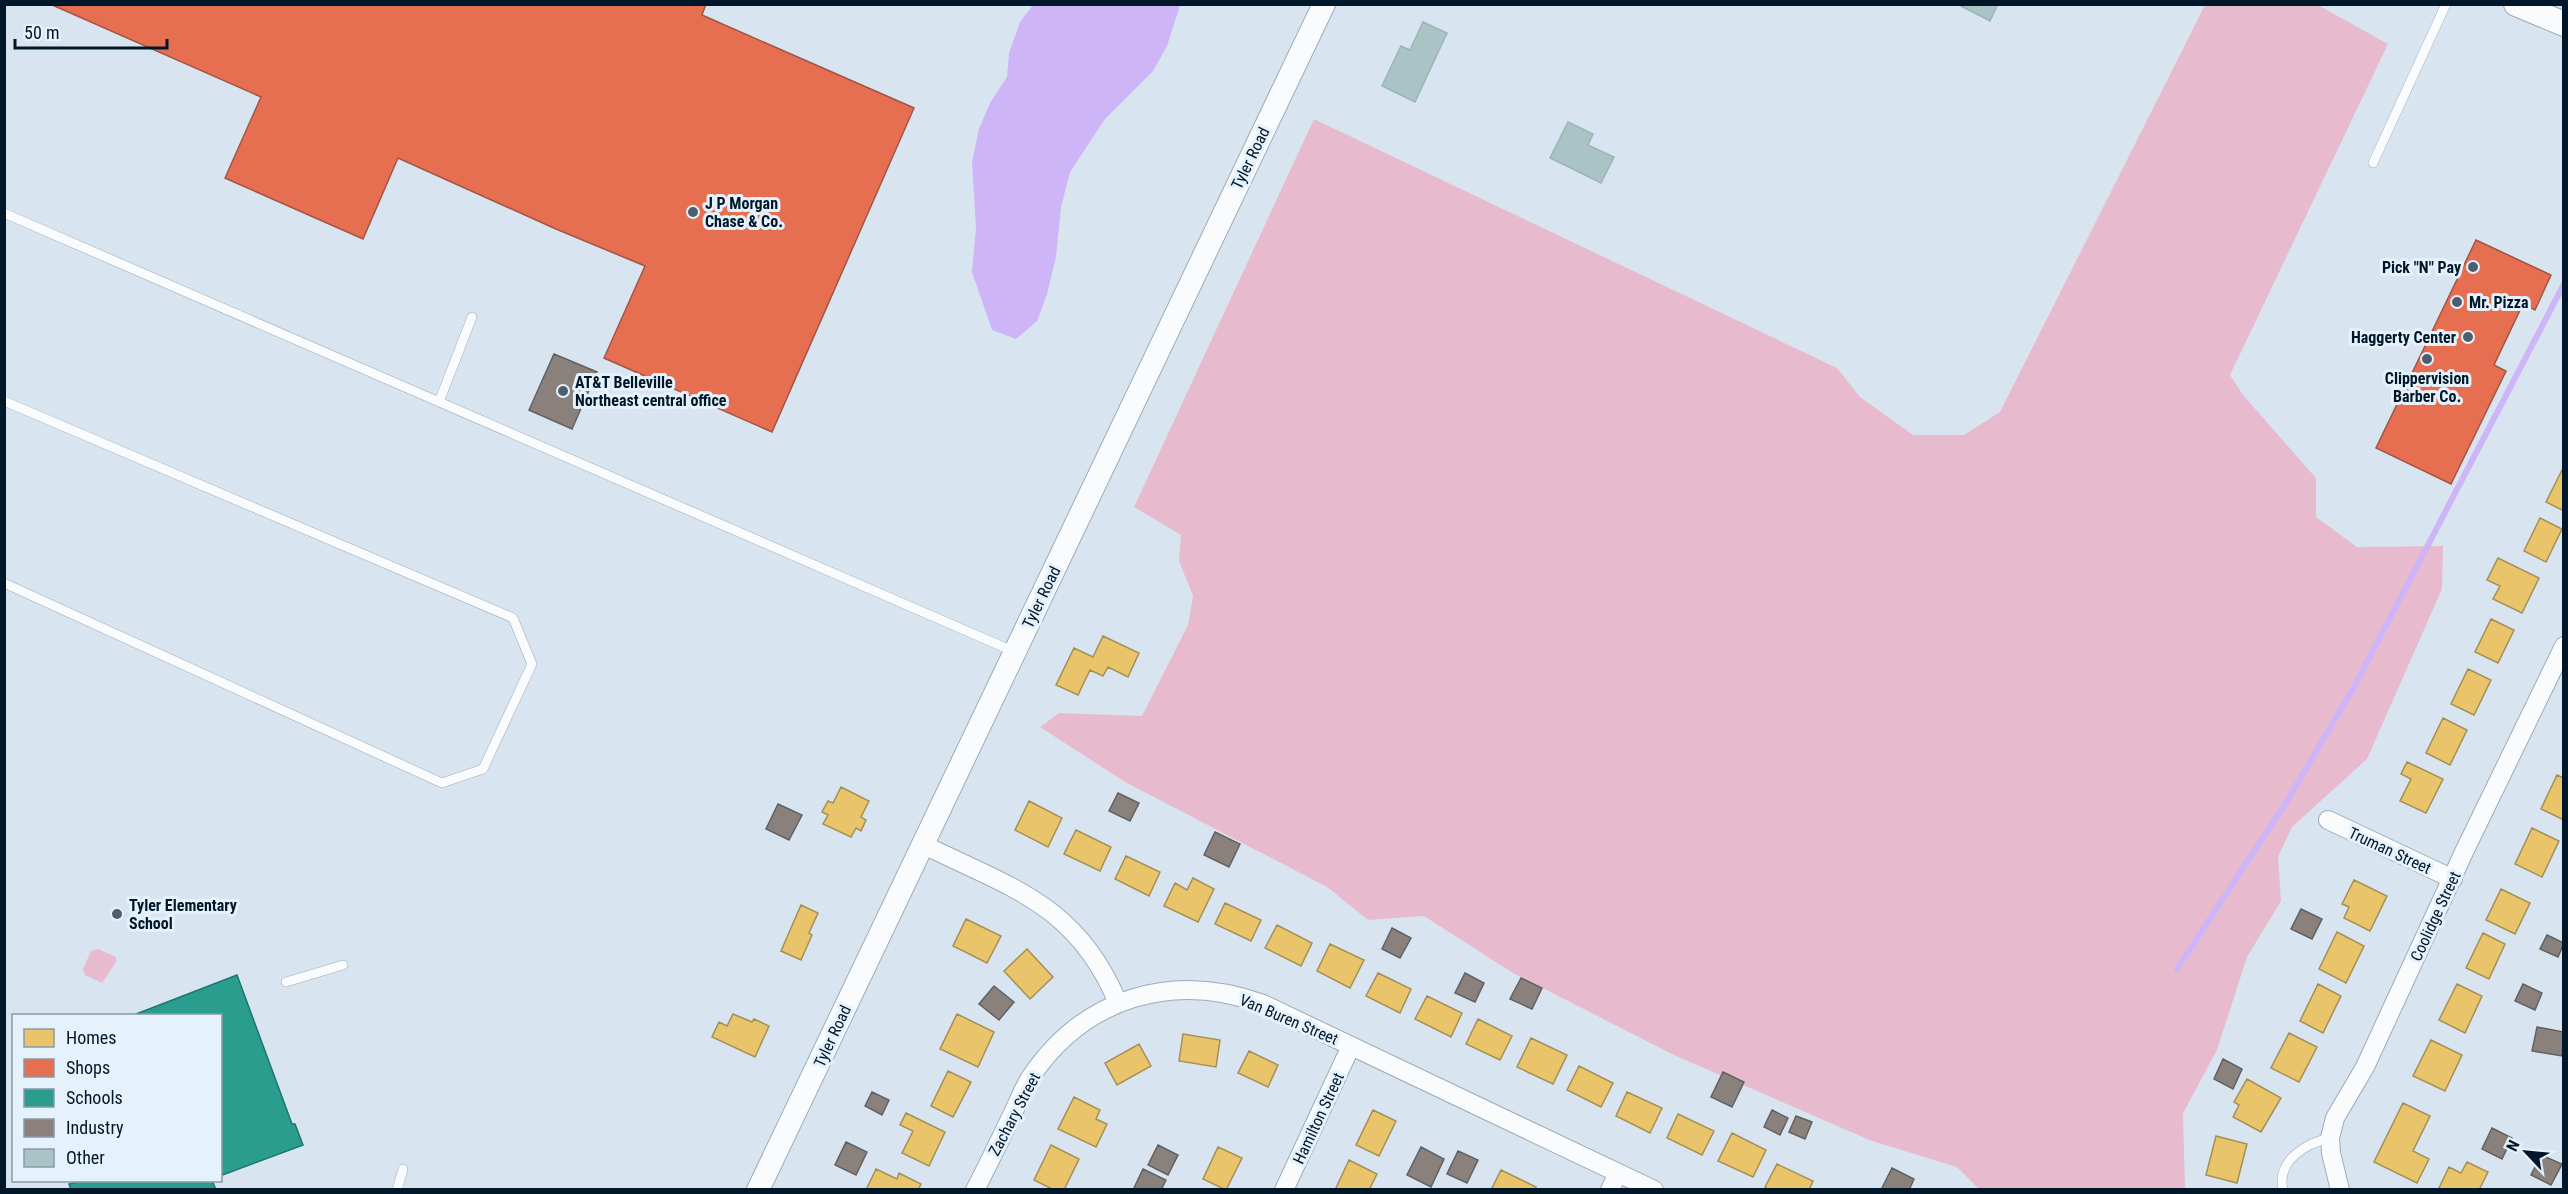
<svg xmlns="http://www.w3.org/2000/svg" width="2568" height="1194" font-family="'Roboto Condensed',sans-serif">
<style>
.green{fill:#e7bbcd}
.water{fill:#cdb5f8}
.homes{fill:#e9c46a;stroke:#a39056;stroke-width:1.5}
.shops{fill:#e76f51;stroke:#a25545;stroke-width:1.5}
.schools{fill:#2a9d8f;stroke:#1d7570;stroke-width:1.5}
.industry{fill:#8a817c;stroke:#616163;stroke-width:1.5}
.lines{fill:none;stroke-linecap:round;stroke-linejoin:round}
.stream{stroke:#cdb5f8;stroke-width:6}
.building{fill:#aac3c5;stroke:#9cb4b7;stroke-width:1.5}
.service-casing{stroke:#9aacba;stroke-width:10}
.minor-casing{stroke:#9aacba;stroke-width:20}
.tertiary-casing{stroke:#9aacba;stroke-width:24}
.secondary-casing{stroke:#9aacba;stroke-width:26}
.service{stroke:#f9fbfd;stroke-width:9}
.minor{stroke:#f9fbfd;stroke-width:18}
.tertiary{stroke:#f9fbfd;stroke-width:22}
.secondary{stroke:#f9fbfd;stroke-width:24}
.poi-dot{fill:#4c5f6f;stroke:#e5f1fb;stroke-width:2}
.labels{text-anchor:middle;stroke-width:6;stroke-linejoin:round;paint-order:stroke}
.street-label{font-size:16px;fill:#001729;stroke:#e5f1fb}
.poi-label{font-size:16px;font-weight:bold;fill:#001729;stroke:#e5f1fb;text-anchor:start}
</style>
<rect width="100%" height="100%" fill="#d8e5f0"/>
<path class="green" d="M 2205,5 L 2318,5 L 2388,44 L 2230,375 L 2243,395 L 2316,478 L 2316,517 L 2357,547 L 2443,546 L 2442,589 L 2367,759 L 2292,827 L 2278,857 L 2281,901 L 2247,957 L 2217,1050 L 2183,1113 L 2185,1189 L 1979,1189 L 1957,1167 L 1872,1141 L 1674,1055 L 1513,973 L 1424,916 L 1368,920 L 1327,887 L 1125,782 L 1040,727 L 1059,713 L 1142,716 L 1188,625 L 1193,596 L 1179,561 L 1181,535 L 1134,507 L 1314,119 L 1837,368 L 1860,397 L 1913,435 L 1964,435 L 2000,412 Z
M 98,949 L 116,957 L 116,962 L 102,983 L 85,975 L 83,969 L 91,951 Z"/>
<path class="water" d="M 1033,5 L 1180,5 L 1167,46 L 1153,71 L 1105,119 L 1070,172 L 1061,207 L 1056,257 L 1047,294 L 1037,321 L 1016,339 L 992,330 L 972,272 L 976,227 L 972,162 L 979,129 L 990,103 L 1007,77 L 1009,53 L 1020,22 Z"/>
<path class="homes" d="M 2564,466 L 2564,511 L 2546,502 Z
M 2540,518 L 2562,529 L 2546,562 L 2524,551 Z
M 2498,558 L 2539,578 L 2522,613 L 2493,599 L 2500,586 L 2487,580 Z
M 2491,619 L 2514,630 L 2498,663 L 2475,652 Z
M 1103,636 L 1139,653 L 1128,677 L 1108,667 L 1103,676 L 1090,670 L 1078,695 L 1056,685 L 1074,648 L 1093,657 Z
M 2468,669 L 2491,680 L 2474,715 L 2451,704 Z
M 2443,718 L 2467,730 L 2450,765 L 2426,753 Z
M 2407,762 L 2443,779 L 2426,813 L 2400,801 L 2411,779 L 2401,774 Z
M 2557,775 L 2564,778 L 2564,820 L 2541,809 Z
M 841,787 L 869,801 L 861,817 L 866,820 L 861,831 L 856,828 L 851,837 L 823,824 L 828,815 L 822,812 L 828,801 L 833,803 Z
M 1029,801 L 1062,818 L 1048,847 L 1015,830 Z
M 2532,828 L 2559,841 L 2542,877 L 2515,864 Z
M 1076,830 L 1111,847 L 1100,871 L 1064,854 Z
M 1126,856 L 1160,872 L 1149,896 L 1115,879 Z
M 1193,878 L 1214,889 L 1198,922 L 1164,906 L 1175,883 L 1187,890 Z
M 2354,880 L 2387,896 L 2370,931 L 2344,918 L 2349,907 L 2342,904 Z
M 2501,889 L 2530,903 L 2515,934 L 2486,920 Z
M 1225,903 L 1261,920 L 1251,941 L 1215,924 Z
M 801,905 L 818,913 L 809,933 L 812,935 L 801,960 L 781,951 Z
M 966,919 L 1001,936 L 987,963 L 953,946 Z
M 1277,925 L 1312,943 L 1301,966 L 1265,948 Z
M 2337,932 L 2364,946 L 2346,983 L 2319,969 Z
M 2483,933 L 2505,944 L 2489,979 L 2466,968 Z
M 1330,944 L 1364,960 L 1350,988 L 1317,971 Z
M 1027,949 L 1053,977 L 1030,999 L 1004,971 Z
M 1378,973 L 1411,989 L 1400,1013 L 1366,996 Z
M 2318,984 L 2341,996 L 2323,1033 L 2300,1021 Z
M 2457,984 L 2482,996 L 2465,1033 L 2439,1020 Z
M 1427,996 L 1462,1013 L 1451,1037 L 1415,1019 Z
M 733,1014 L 752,1022 L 754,1019 L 769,1026 L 755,1057 L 712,1037 L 719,1022 L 727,1026 Z
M 957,1014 L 994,1032 L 978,1067 L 940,1049 Z
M 1478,1019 L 1512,1036 L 1500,1060 L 1466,1044 Z
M 2289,1033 L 2317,1047 L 2299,1082 L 2271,1068 Z
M 1183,1034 L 1220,1040 L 1216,1067 L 1179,1061 Z
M 1531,1038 L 1567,1055 L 1553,1084 L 1517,1067 Z
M 2431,1040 L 2462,1055 L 2445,1091 L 2413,1076 Z
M 1139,1044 L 1151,1066 L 1117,1085 L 1105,1063 Z
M 1249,1051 L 1278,1065 L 1268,1087 L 1238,1073 Z
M 1579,1066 L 1613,1083 L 1601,1107 L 1567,1090 Z
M 948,1071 L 971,1082 L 953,1117 L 931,1106 Z
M 2247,1079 L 2281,1098 L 2261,1132 L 2233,1117 L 2239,1105 L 2234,1102 Z
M 1627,1092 L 1662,1108 L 1650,1133 L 1616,1116 Z
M 1074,1097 L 1100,1110 L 1096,1119 L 1107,1124 L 1096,1147 L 1058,1129 Z
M 2403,1103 L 2430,1116 L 2413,1151 L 2429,1159 L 2417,1183 L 2374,1162 Z
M 1373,1110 L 1396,1121 L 1379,1156 L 1356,1145 Z
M 906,1113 L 945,1132 L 929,1166 L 902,1153 L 913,1131 L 900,1125 Z
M 1678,1114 L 1714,1131 L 1702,1155 L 1667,1138 Z
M 1732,1133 L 1766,1150 L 1753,1177 L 1718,1161 Z
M 2216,1136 L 2247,1144 L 2237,1183 L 2206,1175 Z
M 1051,1145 L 1079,1159 L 1064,1190 L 1054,1190 L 1034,1180 Z
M 1218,1147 L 1242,1158 L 1226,1190 L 1203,1179 Z
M 1349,1160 L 1377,1174 L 1369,1190 L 1335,1190 Z
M 2467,1162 L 2488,1172 L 2479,1190 L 2438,1190 L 2449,1167 L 2461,1173 Z
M 1777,1164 L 1813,1181 L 1809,1190 L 1769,1190 L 1765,1187 Z
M 876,1169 L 897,1179 L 899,1173 L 921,1184 L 918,1190 L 866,1190 Z
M 1501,1170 L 1536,1187 L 1534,1190 L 1491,1190 Z"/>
<path class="shops" d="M 50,4 L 706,4 L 702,15 L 914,108 L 772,432 L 604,358 L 645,266 L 556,229 L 398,158 L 363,239 L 225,178 L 261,97 Z
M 2476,240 L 2551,275 L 2535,310 L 2523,304 L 2494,365 L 2506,371 L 2451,484 L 2376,448 Z"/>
<path class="schools" d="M 237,975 L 292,1124 L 295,1124 L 303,1145 L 220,1176 L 220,1016 L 131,1016 Z
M 73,1180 L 212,1180 L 216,1190 L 71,1190 L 69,1184 L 74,1183 Z"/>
<path class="industry" d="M 554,354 L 597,372 L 572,429 L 529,410 Z
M 1118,793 L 1139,803 L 1130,821 L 1109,811 Z
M 778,804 L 802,815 L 789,840 L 766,829 Z
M 1215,832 L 1240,844 L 1229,867 L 1204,855 Z
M 2301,909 L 2322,919 L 2312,939 L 2291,929 Z
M 1392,928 L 1411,938 L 1400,958 L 1382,949 Z
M 2547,935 L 2564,943 L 2558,957 L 2540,949 Z
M 1465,973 L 1484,983 L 1475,1002 L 1455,993 Z
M 1521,978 L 1542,988 L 1532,1009 L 1510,999 Z
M 2523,984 L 2542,993 L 2535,1010 L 2515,1001 Z
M 994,986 L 1014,1002 L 999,1020 L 979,1004 Z
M 2537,1027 L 2564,1032 L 2562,1056 L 2532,1051 Z
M 2223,1059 L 2242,1069 L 2233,1089 L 2214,1079 Z
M 1723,1072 L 1744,1082 L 1732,1107 L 1711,1097 Z
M 872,1092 L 889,1100 L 882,1115 L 865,1106 Z
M 1772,1110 L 1788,1118 L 1780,1135 L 1764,1127 Z
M 1796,1116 L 1812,1122 L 1805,1139 L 1789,1132 Z
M 2492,1128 L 2512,1138 L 2502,1159 L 2482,1149 Z
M 846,1142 L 867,1152 L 856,1175 L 835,1165 Z
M 1158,1145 L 1178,1155 L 1168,1175 L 1148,1165 Z
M 1421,1147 L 1444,1159 L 1431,1187 L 1407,1175 Z
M 1458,1151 L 1478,1160 L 1467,1183 L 1447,1174 Z
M 2541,1155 L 2562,1164 L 2551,1185 L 2531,1175 Z
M 1892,1168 L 1914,1179 L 1909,1190 L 1881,1190 Z
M 1143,1169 L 1166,1180 L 1161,1190 L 1133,1190 Z"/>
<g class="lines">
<path class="stream" d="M 2177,969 L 2287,801 L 2354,687 L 2564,284"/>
</g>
<path class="building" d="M 1957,4 L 1998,4 L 1990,21 Z
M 1423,22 L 1447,33 L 1415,102 L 1382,86 L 1401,46 L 1410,50 Z
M 1568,122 L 1593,134 L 1588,145 L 1614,157 L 1601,183 L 1550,158 Z"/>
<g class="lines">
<defs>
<path id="service" d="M 2373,163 L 2446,4
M 4,213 L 1015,652
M 4,401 L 513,618 L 532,664 L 483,769 L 442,783 L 4,583
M 439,402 L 472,317
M 286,982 L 343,965
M 397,1190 L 403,1169
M 2283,1190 C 2276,1161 2306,1143 2330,1138"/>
<path id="minor" d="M 2328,820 L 2453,879
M 922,844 C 1011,888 1077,904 1118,1003
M 975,1190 C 988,1165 1000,1140 1012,1115 C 1018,1103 1023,1089 1030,1078 C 1084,997 1173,971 1263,1004 L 1654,1190
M 1284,1190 L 1351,1046
M 1610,1190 L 1618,1173
M 2340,1190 L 2331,1153 L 2330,1138 L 2335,1118 L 2365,1067 L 2464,852 L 2564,646"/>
<path id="tertiary" d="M 758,1190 L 1324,4"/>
<path id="secondary" d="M 2516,4 L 2564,24"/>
</defs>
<use href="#service" class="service-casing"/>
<use href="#minor" class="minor-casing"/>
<use href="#tertiary" class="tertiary-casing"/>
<use href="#secondary" class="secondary-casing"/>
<use href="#service" class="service"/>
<use href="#minor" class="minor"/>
<use href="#tertiary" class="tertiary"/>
<use href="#secondary" class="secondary"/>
</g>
<g class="poi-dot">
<circle cx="693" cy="212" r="6"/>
<circle cx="2473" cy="267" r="6"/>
<circle cx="2457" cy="302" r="6"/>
<circle cx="2468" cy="337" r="6"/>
<circle cx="2427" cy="359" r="6"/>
<circle cx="563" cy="391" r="6"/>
<circle cx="117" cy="914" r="6"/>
</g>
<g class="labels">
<g class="street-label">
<text transform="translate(1250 158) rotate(-64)" y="6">Tyler Road</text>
<text transform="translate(1041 597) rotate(-64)" y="6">Tyler Road</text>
<text transform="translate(2390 850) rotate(25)" y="6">Truman Street</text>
<text transform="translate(2435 916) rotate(-65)" y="6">Coolidge Street</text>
<text transform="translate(1289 1019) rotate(23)" y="6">Van Buren Street</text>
<text transform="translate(832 1036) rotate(-65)" y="6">Tyler Road</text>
<text transform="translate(1014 1114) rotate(-62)" y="6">Zachary Street</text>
<text transform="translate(1318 1118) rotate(-65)" y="6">Hamilton Street</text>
</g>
<g class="poi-label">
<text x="705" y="209">J P Morgan<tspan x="705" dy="18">Chase &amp; Co.</tspan></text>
<text x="2461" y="273" text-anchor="end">Pick "N" Pay</text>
<text x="2469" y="308">Mr. Pizza</text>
<text x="2456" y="343" text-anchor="end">Haggerty Center</text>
<text x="2427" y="384" text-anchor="middle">Clippervision<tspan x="2427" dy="18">Barber Co.</tspan></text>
<text x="575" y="388">AT&amp;T Belleville<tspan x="575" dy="18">Northeast central office</tspan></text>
<text x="129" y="911">Tyler Elementary<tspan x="129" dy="18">School</tspan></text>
</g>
</g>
<rect width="2568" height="1194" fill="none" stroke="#001729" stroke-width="12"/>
<rect x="12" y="1014" width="210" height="168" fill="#e5f1fb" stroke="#899aa7" stroke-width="1.5"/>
<rect x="24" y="1029" width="30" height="18" fill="#e9c46a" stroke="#899aa7" stroke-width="1.5"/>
<text x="66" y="1044" font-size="18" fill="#001729">Homes</text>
<rect x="24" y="1059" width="30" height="18" fill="#e76f51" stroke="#899aa7" stroke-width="1.5"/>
<text x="66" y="1074" font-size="18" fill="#001729">Shops</text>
<rect x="24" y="1089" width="30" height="18" fill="#2a9d8f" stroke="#899aa7" stroke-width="1.5"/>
<text x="66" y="1104" font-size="18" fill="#001729">Schools</text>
<rect x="24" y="1119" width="30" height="18" fill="#8a817c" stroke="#899aa7" stroke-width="1.5"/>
<text x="66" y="1134" font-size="18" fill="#001729">Industry</text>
<rect x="24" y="1149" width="30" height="18" fill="#aac3c5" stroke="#899aa7" stroke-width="1.5"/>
<text x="66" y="1164" font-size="18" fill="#001729">Other</text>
<g transform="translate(2526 1152) rotate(296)" stroke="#e5f1fb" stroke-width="4.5" paint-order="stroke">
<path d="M0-4.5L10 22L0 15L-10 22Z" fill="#001729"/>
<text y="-9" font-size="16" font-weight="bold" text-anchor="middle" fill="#001729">N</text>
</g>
<path d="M15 39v9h152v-9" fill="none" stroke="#001729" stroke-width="3"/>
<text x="24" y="39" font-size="18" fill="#001729" stroke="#e5f1fb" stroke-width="4.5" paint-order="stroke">50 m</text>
</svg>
